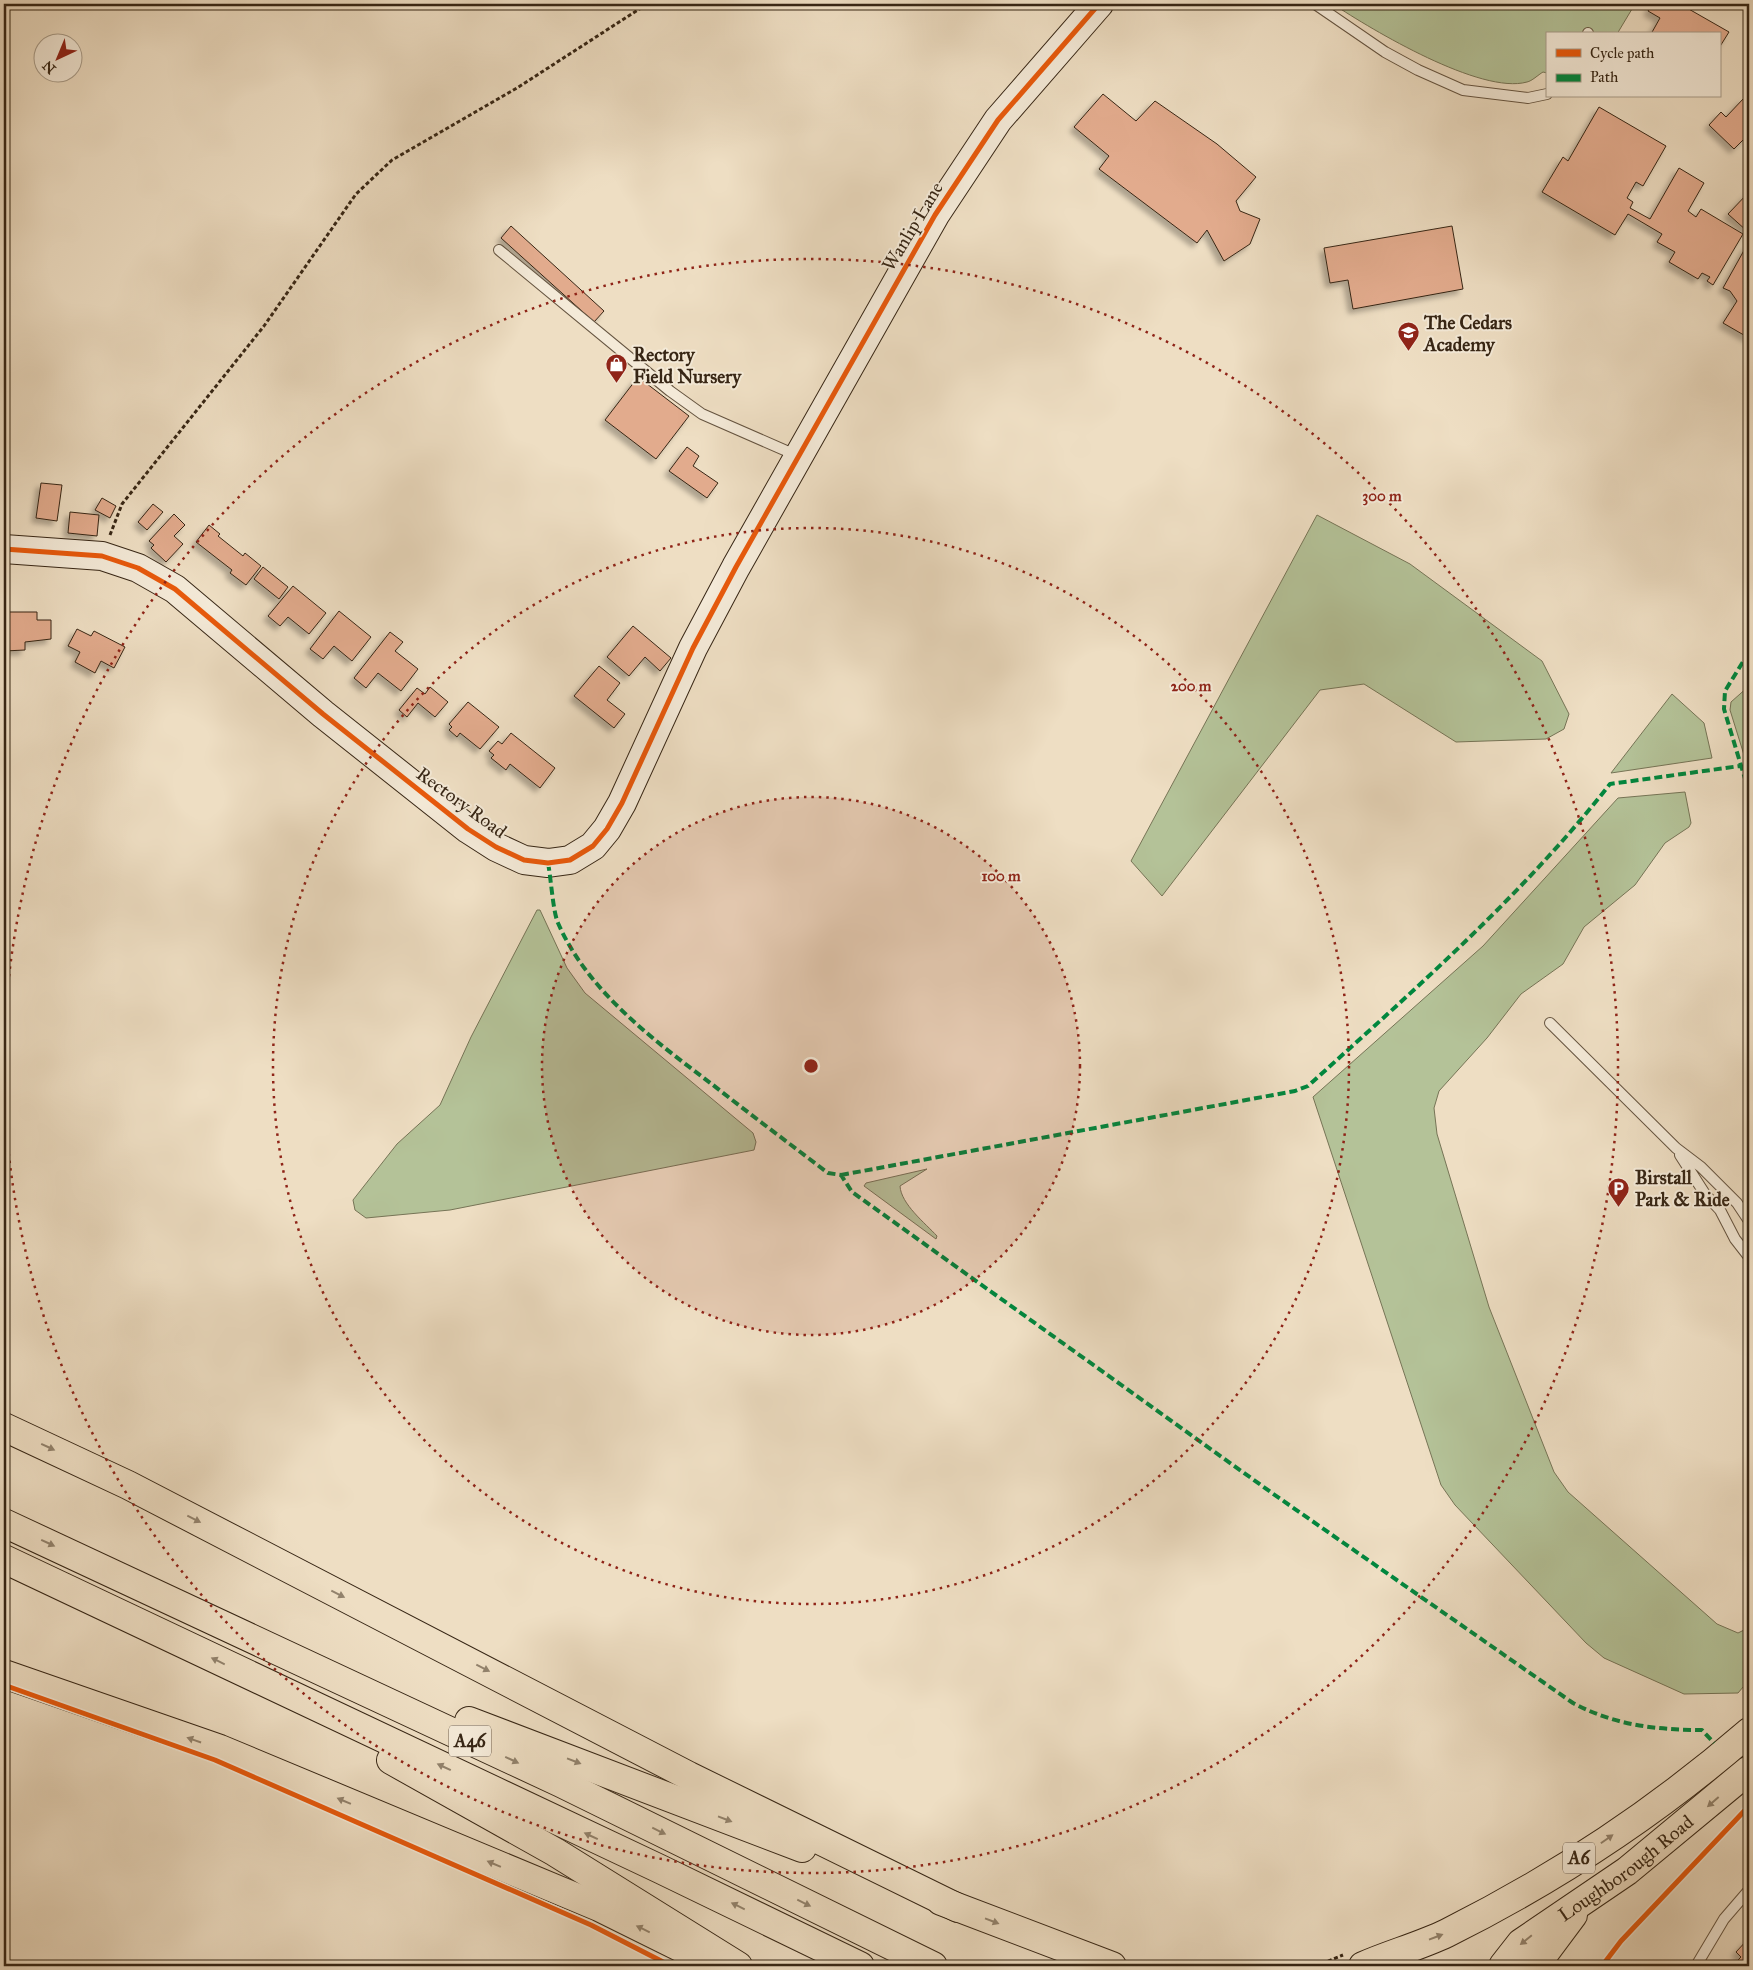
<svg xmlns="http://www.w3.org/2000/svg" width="1753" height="1970" font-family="'IM FELL Great Primer',serif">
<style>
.green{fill:#b4c298;stroke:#767456}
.building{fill:#e2ab8d;stroke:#372615;filter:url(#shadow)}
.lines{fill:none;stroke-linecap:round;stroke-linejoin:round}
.lane-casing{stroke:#655440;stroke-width:12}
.secondary-casing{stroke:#372615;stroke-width:30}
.highway-casing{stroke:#372615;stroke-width:30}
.path{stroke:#372615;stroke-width:3;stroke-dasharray:4 2.5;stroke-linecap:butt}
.lane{stroke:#f4ead8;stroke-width:10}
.secondary{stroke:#f4ead8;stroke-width:28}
.highway{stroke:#eedec3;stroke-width:28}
.quiet{stroke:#00873e;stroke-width:4;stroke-dasharray:8 4;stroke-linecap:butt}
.cycleway-casing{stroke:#f4ead8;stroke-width:8}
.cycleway{stroke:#e8590c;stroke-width:5}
.oneway{fill:#92826c}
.ring{fill:none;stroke:#8f2418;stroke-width:2.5;stroke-dasharray:2.5 5}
.labels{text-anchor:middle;stroke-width:4;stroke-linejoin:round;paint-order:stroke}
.shield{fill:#f4ead8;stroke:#706150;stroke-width:1}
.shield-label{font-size:18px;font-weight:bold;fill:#372615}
.street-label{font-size:19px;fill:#372615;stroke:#f4ead8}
.poi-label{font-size:19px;font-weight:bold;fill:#372615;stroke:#f4ead8;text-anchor:start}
.centre{fill:#8f2418;stroke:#f4ead8;stroke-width:2.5}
.ring-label{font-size:15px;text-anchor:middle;font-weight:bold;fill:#8f2418;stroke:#f4ead8;stroke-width:4;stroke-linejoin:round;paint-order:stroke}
</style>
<defs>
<filter id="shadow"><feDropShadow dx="-4.5" dy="4.5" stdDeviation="2.5" flood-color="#0004"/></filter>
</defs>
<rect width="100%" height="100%" fill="#eedec3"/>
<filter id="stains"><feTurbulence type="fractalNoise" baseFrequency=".004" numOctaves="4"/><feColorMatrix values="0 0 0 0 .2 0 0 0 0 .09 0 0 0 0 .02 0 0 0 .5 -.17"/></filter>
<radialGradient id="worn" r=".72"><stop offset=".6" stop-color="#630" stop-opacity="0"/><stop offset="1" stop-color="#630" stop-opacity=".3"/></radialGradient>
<path class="green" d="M 1333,4 L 1635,4 L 1617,34 L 1547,34 L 1547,73 L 1543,72 C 1538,75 1532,81 1527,82 C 1481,95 1372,30 1333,4 Z
M 1317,515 L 1410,564 L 1542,661 L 1569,714 L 1564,729 L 1546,739 L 1456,742 L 1364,684 L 1320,690 L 1162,896 L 1131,861 Z
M 1749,686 L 1749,771 L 1730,710 L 1731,702 Z
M 1672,694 L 1704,723 L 1712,758 L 1611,773 Z
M 1685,792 L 1691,823 L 1689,827 L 1665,843 L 1635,885 L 1584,927 L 1563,964 L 1521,994 L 1487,1038 L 1439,1091 L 1434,1108 L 1437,1134 L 1489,1307 L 1554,1472 L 1568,1492 L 1717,1624 L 1738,1633 L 1746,1629 L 1749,1631 L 1749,1680 L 1738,1693 L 1684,1694 L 1604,1658 L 1586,1643 L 1455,1505 L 1441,1485 L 1313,1097 L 1483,946 L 1618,798 Z
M 537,910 L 540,910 L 567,968 L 585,993 L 753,1133 L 756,1142 L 754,1150 L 450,1210 L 366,1218 L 355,1210 L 353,1200 L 397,1144 L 440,1105 L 471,1037 Z
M 927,1169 L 900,1186 C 901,1204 925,1223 937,1236 L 936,1239 L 864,1186 L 866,1183 Z"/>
<path class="building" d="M 1652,4 L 1680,4 L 1729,32 L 1719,48 L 1719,34 L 1651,34 L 1660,18 L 1648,11 Z
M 1103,94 L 1136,121 L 1155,101 L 1217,144 L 1256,177 L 1236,201 L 1240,211 L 1260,219 L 1250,244 L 1224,261 L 1207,230 L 1197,243 L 1099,169 L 1109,156 L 1074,127 Z
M 1744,98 L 1749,103 L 1749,134 L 1734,149 L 1709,125 L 1721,112 L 1726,117 Z
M 1599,107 L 1666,146 L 1643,186 L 1636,182 L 1627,198 L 1633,202 L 1630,208 L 1650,219 L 1679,168 L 1704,183 L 1688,211 L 1696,217 L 1701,209 L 1743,234 L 1713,285 L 1707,281 L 1710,277 L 1702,273 L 1698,279 L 1669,262 L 1675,252 L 1657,242 L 1662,234 L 1628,214 L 1615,235 L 1542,192 L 1563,157 L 1568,161 Z
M 1749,192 L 1749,228 L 1747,231 L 1728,214 Z
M 511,226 L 604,311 L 594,322 L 501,238 Z
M 1452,226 L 1463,289 L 1353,309 L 1348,280 L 1330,283 L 1324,248 Z
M 1747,245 L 1749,246 L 1749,338 L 1723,323 L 1737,301 L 1730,291 L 1723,288 Z
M 638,377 L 689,416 L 656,459 L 605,420 Z
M 687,447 L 699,456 L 693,466 L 718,483 L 707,498 L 669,471 Z
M 41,483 L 62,485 L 57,521 L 36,518 Z
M 102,498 L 116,506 L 110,518 L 95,510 Z
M 153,504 L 163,512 L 147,530 L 138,522 Z
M 70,512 L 99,515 L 97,536 L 68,533 Z
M 174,514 L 185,525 L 174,536 L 183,544 L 166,562 L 151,548 L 154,545 L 149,541 Z
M 209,525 L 220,534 L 218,536 L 243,556 L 245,553 L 261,566 L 246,585 L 230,573 L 232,570 L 196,542 Z
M 263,567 L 288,587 L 279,599 L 254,579 Z
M 293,586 L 326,613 L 309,634 L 288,617 L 280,626 L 268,616 Z
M 339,611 L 371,637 L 352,661 L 334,646 L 323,659 L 310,649 Z
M 4,612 L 37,612 L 37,620 L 51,620 L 51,639 L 25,642 L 25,650 L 4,651 Z
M 633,626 L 671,658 L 660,671 L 645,657 L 629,676 L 607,657 Z
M 77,629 L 91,636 L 94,631 L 125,647 L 114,668 L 101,661 L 95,673 L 75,662 L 80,652 L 68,646 Z
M 390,632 L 403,642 L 395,651 L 418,669 L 401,691 L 378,673 L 366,688 L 354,678 Z
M 599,666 L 620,683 L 607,700 L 625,714 L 614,728 L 574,696 Z
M 430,687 L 448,702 L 435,717 L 418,703 L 407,717 L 399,710 L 417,688 L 425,694 Z
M 468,702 L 499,727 L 480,749 L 460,733 L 457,737 L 449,730 L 452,727 L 449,724 Z
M 511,733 L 555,768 L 540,788 L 510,764 L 506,770 L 491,758 L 494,755 L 489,751 L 498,741 L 502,744 Z
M 1749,1938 L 1749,1966 L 1739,1966 L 1735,1963 L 1741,1957 L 1736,1952 Z"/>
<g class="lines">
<defs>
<path id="lane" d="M 1315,4 L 1385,52 L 1418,70 L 1463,90 L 1528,98 L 1547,94
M 1588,34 L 1588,33
M 499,250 L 670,391 L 702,414 L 798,456
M 1550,1023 L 1676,1148 L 1701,1167 L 1737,1203 L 1749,1221
M 1680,1155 L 1705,1194 L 1720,1210 L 1735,1239 L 1749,1257
M 1696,1966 L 1724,1919 L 1749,1890"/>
<path id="secondary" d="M 4,549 L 102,556 L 138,568 L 175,589 L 323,714 L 468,829 L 496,847 L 524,860 L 548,863 L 570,860 L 593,846 L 607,829 L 622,803 L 693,648 L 736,567 L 935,215 L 998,120 L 1099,4"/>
<g id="highway">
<path d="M 4,1427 L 128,1485 L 689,1776 L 958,1908"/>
<path d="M 4,1523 L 561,1783 L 933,1966"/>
<path d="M 4,1559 L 660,1869 L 860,1966"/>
<path d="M 4,1674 L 220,1749 L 599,1907 L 718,1966"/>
<path d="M 469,1721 L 802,1848"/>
<path d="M 391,1760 L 555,1852 L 738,1966"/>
<path d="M 941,1901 L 1112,1966"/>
<path d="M 1363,1966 C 1390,1954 1420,1946 1447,1933 C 1555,1879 1658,1811 1749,1732"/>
<path id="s1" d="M 1503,1966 L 1521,1943 L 1627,1871 L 1749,1770"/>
<path d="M 1535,1966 L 1573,1915"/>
</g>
</defs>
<use href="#lane" class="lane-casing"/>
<use href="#secondary" class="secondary-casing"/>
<use href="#highway" class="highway-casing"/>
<path class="path" d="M 110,535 L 122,504 L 264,326 L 356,194 L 392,160 L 517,88 L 647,4
M 1744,1811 L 1749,1815
M 1316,1966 L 1343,1955"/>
<use href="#lane" class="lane"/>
<use href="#secondary" class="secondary"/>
<use href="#highway" class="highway"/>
<path class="quiet" d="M 1749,652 L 1725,691 L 1724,709 L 1749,792
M 548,863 C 551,878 553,912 558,923 C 588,992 655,1041 713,1085 C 751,1115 790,1144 828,1173 L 841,1175 L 852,1192 L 1272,1493 L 1573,1703 C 1614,1725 1656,1730 1702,1730 L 1714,1743
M 841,1175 L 1295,1091 L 1308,1086 C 1414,990 1522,896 1610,784 L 1740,766"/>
<defs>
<path id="cycleway" d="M 4,549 L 102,556 L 138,568 L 175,589 L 323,714 L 468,829 L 496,847 L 524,860 L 548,863 L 570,860 L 593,846 L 607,829 L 622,803 L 693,648 L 736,567 L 935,215 L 998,120 L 1099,4
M 4,1685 L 215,1760 L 591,1925 L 671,1966
M 1602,1966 L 1621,1941 L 1749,1806"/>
</defs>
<use href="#cycleway" class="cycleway-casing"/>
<use href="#cycleway" class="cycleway"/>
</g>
<defs><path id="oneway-solid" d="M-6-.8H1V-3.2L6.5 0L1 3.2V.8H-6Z" transform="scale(1.25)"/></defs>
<g class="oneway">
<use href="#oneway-solid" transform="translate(48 1447) rotate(25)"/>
<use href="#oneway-solid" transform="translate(194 1519) rotate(27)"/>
<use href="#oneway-solid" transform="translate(48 1543) rotate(25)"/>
<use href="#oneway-solid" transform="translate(338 1594) rotate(27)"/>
<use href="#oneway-solid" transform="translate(218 1661) rotate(-154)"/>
<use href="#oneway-solid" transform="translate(483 1668) rotate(27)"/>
<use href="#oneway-solid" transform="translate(194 1740) rotate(-161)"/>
<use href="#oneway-solid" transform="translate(512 1760) rotate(25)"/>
<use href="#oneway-solid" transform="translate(574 1761) rotate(21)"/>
<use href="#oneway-solid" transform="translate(444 1767) rotate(-155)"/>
<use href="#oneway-solid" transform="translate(344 1801) rotate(-157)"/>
<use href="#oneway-solid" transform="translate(1713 1802) rotate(139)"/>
<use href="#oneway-solid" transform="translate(725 1819) rotate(21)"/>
<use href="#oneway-solid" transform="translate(659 1831) rotate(26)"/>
<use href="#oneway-solid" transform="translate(591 1836) rotate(-155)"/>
<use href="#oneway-solid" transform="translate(1607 1839) rotate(-35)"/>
<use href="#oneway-solid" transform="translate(494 1864) rotate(-157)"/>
<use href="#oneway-solid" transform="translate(804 1903) rotate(26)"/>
<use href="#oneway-solid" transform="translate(738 1906) rotate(-154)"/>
<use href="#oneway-solid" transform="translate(992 1921) rotate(21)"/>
<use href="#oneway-solid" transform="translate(643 1929) rotate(-154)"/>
<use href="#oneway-solid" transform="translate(1436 1937) rotate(-21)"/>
<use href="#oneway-solid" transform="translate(1526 1940) rotate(141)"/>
</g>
<circle cx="811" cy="1066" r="269" fill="#8f2418" fill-opacity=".12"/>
<g class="ring">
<circle cx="811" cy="1066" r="269"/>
<circle cx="811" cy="1066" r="538"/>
<circle cx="811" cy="1066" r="807"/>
</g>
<defs>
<symbol id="school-pin" viewBox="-11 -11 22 30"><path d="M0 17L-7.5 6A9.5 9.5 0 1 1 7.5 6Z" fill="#8f2418" stroke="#f4ead8"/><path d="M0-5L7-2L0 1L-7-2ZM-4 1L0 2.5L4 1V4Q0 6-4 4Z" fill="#fff"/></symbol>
<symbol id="shop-pin" viewBox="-11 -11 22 30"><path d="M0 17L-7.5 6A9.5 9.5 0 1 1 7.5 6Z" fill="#8f2418" stroke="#f4ead8"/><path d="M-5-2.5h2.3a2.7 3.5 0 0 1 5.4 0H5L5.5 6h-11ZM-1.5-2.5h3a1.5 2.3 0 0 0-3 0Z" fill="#fff"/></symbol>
<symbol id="parking-pin" viewBox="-11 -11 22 30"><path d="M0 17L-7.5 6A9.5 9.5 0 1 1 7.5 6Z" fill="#8f2418" stroke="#f4ead8"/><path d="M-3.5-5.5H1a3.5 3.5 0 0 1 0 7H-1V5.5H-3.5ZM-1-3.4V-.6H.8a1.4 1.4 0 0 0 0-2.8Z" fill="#fff"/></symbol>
</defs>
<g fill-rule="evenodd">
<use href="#school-pin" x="1396" y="320" width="25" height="34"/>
<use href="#shop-pin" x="604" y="352" width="25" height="34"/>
<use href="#parking-pin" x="1606" y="1176" width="25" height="34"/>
</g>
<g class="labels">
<g class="shield">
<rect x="449" y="1725.5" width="42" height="31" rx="4"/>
<rect x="1563" y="1842.5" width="32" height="31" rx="4"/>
</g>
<g class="shield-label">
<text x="470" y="1747">A46</text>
<text x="1579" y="1864">A6</text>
</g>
<g class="street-label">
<text transform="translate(912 226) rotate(-59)" y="7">Wanlip Lane</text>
<text transform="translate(462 802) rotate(36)" y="7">Rectory Road</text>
<text dy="7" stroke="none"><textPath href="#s1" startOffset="158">Loughborough Road</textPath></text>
</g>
<g class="poi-label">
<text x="1424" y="329">The Cedars<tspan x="1424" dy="22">Academy</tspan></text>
<text x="633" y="361">Rectory<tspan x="633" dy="22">Field Nursery</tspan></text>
<text x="1635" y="1184">Birstall<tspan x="1635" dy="22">Park &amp; Ride</tspan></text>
</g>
</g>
<circle cx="811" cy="1066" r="8" class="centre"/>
<g class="ring-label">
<text x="1382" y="501">300 m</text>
<text x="1191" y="691">200 m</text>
<text x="1001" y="881">100 m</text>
</g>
<rect width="1753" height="1970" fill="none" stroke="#eedec3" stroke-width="20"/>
<rect x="5" y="5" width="1743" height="1960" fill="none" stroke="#372615" stroke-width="2.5"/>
<rect x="10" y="10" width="1733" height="1950" fill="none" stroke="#372615"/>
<rect x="1546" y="32" width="175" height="65" fill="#f4ead8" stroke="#a89c8a"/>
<rect x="1556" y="49" width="25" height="8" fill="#e8590c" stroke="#a89c8a"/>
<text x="1590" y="58" font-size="15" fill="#372615">Cycle path</text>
<rect x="1556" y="74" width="25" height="8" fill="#00873e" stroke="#a89c8a"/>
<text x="1590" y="82" font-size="15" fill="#372615">Path</text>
<g transform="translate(58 58) rotate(224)"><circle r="24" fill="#f4ead8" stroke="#a89c8a"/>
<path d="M0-4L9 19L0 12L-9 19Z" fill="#8f2418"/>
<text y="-8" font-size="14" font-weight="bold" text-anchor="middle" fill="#372615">N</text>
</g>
<rect width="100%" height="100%" filter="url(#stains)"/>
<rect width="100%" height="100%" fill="url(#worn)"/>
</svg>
